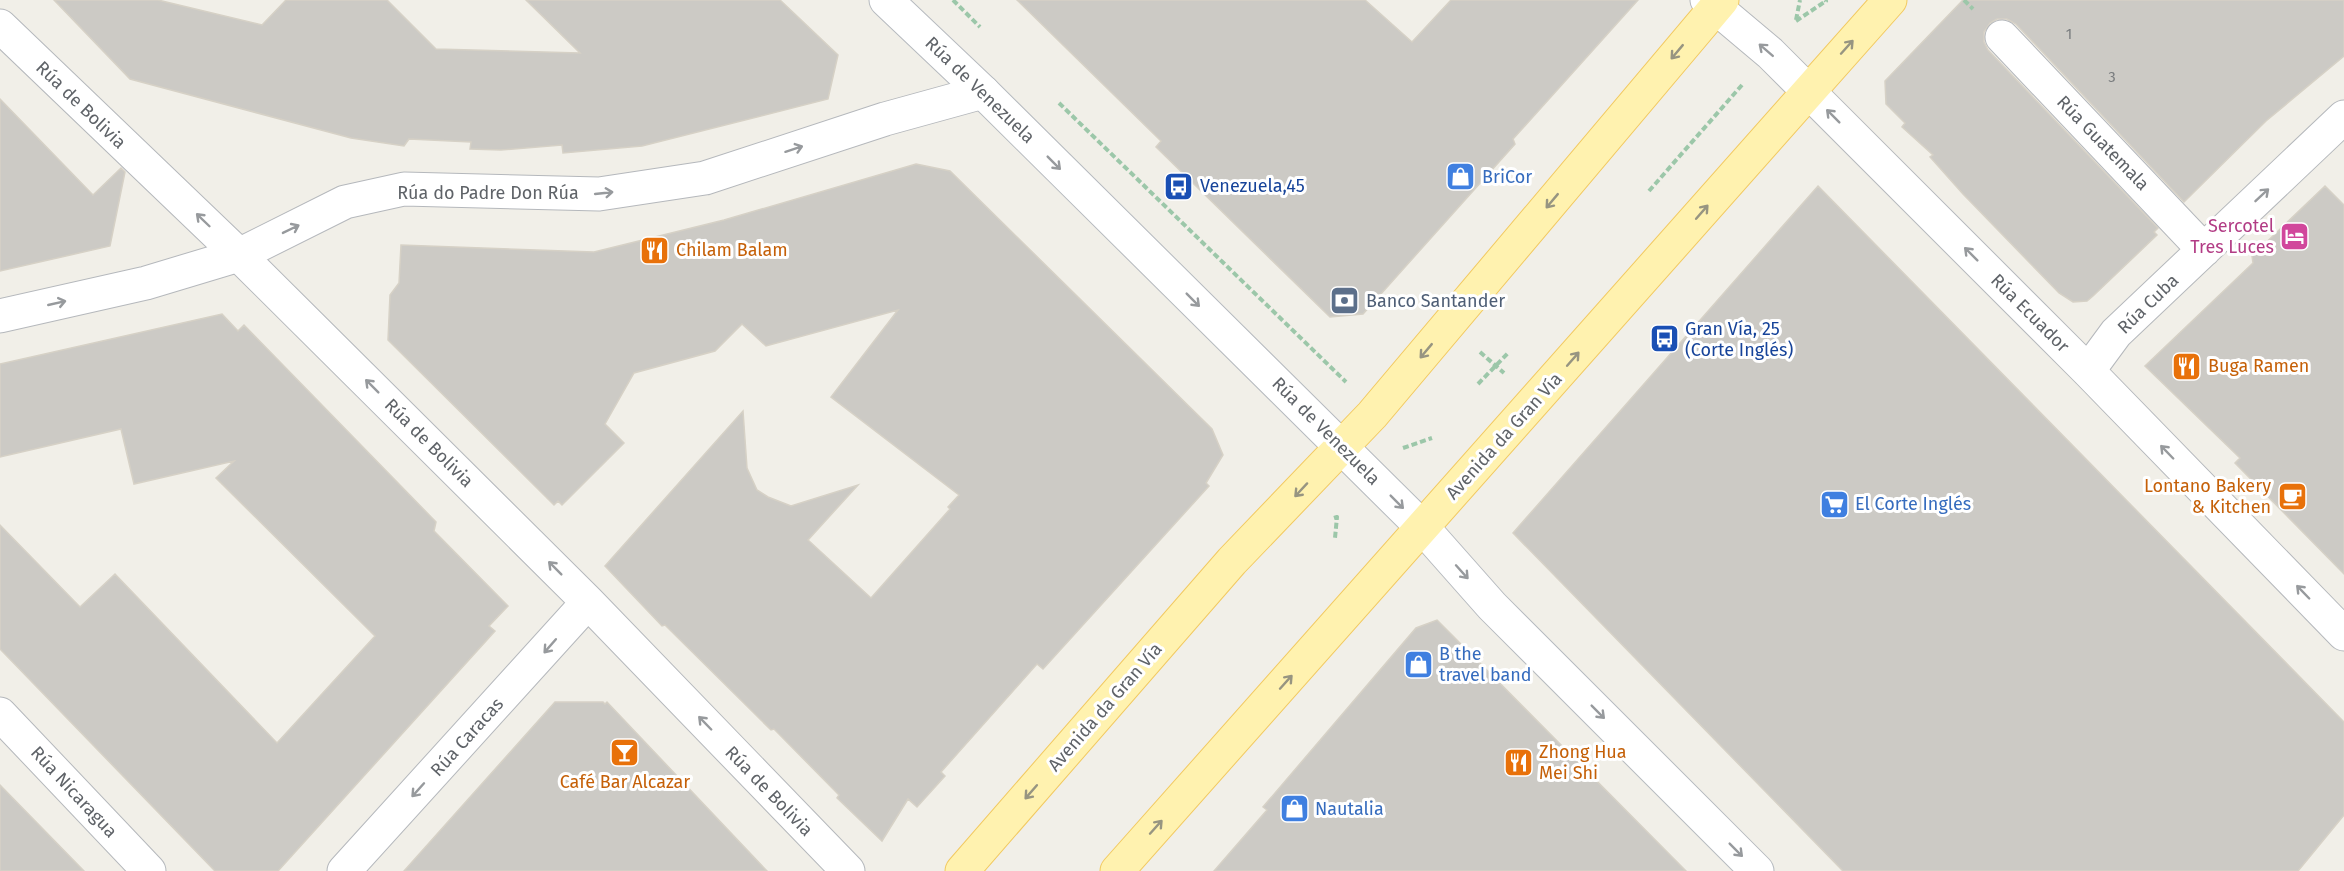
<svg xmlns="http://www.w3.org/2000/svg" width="2344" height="871" font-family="'Fira Sans',sans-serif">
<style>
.building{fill:#cccac5;stroke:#d6d1c6;stroke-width:1.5}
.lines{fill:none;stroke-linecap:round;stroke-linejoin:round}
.street-casing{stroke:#b5b8bc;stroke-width:35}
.secondary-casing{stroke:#b6babf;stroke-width:35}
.primary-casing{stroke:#f2c960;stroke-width:35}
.path{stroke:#9cc7a9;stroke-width:4;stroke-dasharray:6 3;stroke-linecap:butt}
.street{stroke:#fff;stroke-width:33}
.secondary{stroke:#fff;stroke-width:33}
.primary{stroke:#fff2af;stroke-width:33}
.oneway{stroke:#979581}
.oneway2{stroke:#979a9d}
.labels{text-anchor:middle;stroke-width:6;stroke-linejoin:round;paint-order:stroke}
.number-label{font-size:15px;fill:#7a7d7f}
.street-label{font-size:18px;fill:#5f6368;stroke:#fff}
.shop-label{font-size:18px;fill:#366cbe;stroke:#fff;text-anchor:start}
.transit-label{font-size:18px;fill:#164399;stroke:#fff;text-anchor:start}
.hotel-label{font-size:18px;fill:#b23c85;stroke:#fff;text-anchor:end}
.food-label{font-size:18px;fill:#c56008;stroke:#fff;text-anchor:start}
.service-label{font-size:18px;fill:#4e5e75;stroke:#fff;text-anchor:start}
</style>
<rect width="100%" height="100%" fill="#f1efe8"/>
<path class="building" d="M 54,0 L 158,0 L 262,25 L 286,0 L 387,0 L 436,49 L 580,53 L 526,0 L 780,0 L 838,55 L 828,99 L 642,146 L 563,153 L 562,145 L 501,150 L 470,149 L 471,142 L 409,139 L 404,146 L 351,138 L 130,79 Z
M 1017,0 L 1365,0 L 1412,42 L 1451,0 L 1638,0 L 1513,139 L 1515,144 L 1363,314 L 1330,317 L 1156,147 L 1161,141 Z
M 1963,0 L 2344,0 L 2344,56 L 2266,121 L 2184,202 L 2016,24 L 2007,19 L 1997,19 L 1990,23 L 1984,32 L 1984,42 L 1988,50 L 2158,228 L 2154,232 L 2157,235 L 2093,296 L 2087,301 L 2073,302 L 2059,293 L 1963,194 L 1930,157 L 1933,155 L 1902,127 L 1905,123 L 1886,104 L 1885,81 Z
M 0,99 L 93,195 L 121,168 L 125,172 L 110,246 L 0,271 Z
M 916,164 L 950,171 L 1212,429 L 1223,455 L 1206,483 L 1209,486 L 1043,669 L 1037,664 L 941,772 L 945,776 L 917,807 L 908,799 L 882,841 L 837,798 L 839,795 L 774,729 L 771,730 L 665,625 L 662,626 L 605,566 L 743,411 L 747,468 L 757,490 L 768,497 L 791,506 L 858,485 L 808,540 L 871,598 L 950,509 L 948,507 L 959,495 L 831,397 L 898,310 L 766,346 L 742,324 L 715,351 L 634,373 L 605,424 L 624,443 L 562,505 L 558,501 L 554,505 L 388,340 L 390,295 L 399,283 L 401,245 L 594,252 L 724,220 Z
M 1818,186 L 2344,722 L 2344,815 L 2298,871 L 1843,871 L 1513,533 Z
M 2325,186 L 2344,205 L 2344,574 L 2235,463 L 2240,458 L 2145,366 L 2253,263 L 2252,256 Z
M 222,314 L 238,331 L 244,325 L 436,522 L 434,531 L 508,606 L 489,626 L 495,631 L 278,871 L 215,871 L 0,649 L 0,525 L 80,607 L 115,574 L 277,743 L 375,636 L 216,478 L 234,461 L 134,484 L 121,429 L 0,457 L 0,364 Z
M 1437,620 L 1451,634 L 1686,871 L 1214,871 L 1267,810 L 1263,807 L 1416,628 Z
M 555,702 L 603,702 L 605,704 L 607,702 L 767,871 L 404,871 Z
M 0,785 L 84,871 L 0,871 Z"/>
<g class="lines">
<defs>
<path id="street" d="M 1707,0 L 1770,53 L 2088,371 L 2344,634
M 0,26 L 239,255 L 588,602 L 848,871
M 2002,37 L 2204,250
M 0,316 L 146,283 L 239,255 L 345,202 L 404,189 L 599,194 L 705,178 L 885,119 L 983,92
M 2088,371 L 2116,333 L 2344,117
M 0,714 L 149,871
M 344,871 L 588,602"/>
<path id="secondary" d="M 886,0 L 983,92 L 1423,528 L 1492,606 L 1757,871"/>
<path id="primary" d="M 962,871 L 1232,561 L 1372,415 L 1722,0
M 1117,871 L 1890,0"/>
</defs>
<use href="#street" class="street-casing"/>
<use href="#secondary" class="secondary-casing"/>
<use href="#primary" class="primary-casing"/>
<path class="path" d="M 953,0 L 980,27
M 1964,0 L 1973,9
M 1796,20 L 1800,0
M 1796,21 L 1826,1 L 1825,0
M 1059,103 L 1346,382
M 1649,191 L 1742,85
M 1480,352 L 1504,373
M 1478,384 L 1508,353
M 1403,448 L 1432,438
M 1334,518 L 1337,517 L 1335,538"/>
<use href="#street" class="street"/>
<use href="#secondary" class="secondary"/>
<use href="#primary" class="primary"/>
</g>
<defs><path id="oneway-shaft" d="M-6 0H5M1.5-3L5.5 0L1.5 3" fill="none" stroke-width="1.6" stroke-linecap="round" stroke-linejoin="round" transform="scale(1.5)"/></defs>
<g class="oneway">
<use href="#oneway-shaft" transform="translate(1847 47) rotate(-48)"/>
<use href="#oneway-shaft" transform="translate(1677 52) rotate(130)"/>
<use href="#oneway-shaft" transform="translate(1552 201) rotate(130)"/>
<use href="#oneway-shaft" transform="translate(1702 212) rotate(-49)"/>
<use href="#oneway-shaft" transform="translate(1426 351) rotate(130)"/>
<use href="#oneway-shaft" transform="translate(1573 359) rotate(-49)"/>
<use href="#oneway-shaft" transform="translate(1301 490) rotate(133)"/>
<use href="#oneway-shaft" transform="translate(1286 682) rotate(-48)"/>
<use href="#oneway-shaft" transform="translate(1031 792) rotate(131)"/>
<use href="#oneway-shaft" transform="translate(1156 827) rotate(-48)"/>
</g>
<g class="oneway2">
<use href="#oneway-shaft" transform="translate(1766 50) rotate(-139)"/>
<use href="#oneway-shaft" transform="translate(1833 116) rotate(-135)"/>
<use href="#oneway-shaft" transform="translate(794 149) rotate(-18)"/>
<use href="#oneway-shaft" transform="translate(1054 163) rotate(45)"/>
<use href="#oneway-shaft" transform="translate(604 193) rotate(-6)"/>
<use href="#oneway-shaft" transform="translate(2262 195) rotate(-43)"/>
<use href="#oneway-shaft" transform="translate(203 220) rotate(-136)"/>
<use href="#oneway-shaft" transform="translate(291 229) rotate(-26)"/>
<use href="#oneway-shaft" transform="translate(1971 254) rotate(-135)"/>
<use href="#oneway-shaft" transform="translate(1193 300) rotate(45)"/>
<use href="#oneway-shaft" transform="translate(57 303) rotate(-13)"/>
<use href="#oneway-shaft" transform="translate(372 386) rotate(-135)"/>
<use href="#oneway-shaft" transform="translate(2167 452) rotate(-134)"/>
<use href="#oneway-shaft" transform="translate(1397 502) rotate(45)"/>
<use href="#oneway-shaft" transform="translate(555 568) rotate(-135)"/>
<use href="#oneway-shaft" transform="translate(1462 572) rotate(48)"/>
<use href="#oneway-shaft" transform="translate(2303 592) rotate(-134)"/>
<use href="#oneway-shaft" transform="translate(550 646) rotate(131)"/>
<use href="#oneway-shaft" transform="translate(1598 712) rotate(45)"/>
<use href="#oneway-shaft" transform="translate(705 723) rotate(-134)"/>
<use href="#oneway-shaft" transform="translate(418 790) rotate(132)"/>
<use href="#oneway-shaft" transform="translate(1736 850) rotate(45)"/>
</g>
<defs>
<symbol id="shop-square" viewBox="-11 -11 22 22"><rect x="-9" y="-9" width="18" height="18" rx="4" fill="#3f7fe0" stroke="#fff"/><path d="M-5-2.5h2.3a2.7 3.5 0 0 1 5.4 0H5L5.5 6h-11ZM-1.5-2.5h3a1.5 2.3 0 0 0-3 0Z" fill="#fff"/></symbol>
<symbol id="bus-square" viewBox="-11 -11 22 22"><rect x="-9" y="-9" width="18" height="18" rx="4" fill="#1a4fb4" stroke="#fff"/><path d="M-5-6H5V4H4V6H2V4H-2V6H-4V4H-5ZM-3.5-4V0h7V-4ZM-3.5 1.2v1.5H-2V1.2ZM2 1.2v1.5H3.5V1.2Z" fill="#fff"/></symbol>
<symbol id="hotel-square" viewBox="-11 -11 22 22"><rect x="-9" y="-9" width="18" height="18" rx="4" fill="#d1479c" stroke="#fff"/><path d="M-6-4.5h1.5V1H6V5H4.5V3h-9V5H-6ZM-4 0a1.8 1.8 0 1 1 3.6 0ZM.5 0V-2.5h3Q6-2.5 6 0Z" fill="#fff"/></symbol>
<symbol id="restaurant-square" viewBox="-11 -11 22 22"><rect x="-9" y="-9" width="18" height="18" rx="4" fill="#e8710a" stroke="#fff"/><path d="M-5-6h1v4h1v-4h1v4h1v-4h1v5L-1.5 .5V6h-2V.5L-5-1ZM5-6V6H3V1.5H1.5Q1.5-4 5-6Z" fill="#fff"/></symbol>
<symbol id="bank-square" viewBox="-11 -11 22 22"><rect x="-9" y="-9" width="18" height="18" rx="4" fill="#5c6f8a" stroke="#fff"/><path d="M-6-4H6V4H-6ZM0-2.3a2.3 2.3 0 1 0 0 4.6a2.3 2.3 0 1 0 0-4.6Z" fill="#fff"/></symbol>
<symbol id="cafe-square" viewBox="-11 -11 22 22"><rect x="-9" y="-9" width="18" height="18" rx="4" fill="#e8710a" stroke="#fff"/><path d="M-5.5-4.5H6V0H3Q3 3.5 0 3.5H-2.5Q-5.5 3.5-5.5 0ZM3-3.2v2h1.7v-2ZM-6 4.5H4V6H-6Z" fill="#fff"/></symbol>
<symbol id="supermarket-square" viewBox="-11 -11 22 22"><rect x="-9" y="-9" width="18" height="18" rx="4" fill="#3f7fe0" stroke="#fff"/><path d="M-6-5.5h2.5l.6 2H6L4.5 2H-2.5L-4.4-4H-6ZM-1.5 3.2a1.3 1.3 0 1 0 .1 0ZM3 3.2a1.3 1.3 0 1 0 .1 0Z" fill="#fff"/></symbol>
<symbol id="bar-square" viewBox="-11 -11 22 22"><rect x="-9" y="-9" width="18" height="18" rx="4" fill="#e8710a" stroke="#fff"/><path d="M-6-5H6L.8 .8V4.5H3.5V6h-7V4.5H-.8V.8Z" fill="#fff"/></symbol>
</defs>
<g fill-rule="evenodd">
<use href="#shop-square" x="1444" y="160" width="33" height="33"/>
<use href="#bus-square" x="1162" y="170" width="33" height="33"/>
<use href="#hotel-square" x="2278" y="220" width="33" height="33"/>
<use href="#restaurant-square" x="638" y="234" width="33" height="33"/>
<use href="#bank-square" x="1328" y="284" width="33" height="33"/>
<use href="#bus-square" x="1648" y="322" width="33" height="33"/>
<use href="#restaurant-square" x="2170" y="350" width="33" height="33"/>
<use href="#cafe-square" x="2276" y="480" width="33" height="33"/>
<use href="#supermarket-square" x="1818" y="488" width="33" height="33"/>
<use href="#shop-square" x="1402" y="648" width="33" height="33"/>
<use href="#bar-square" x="608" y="736" width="33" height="33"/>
<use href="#restaurant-square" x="1502" y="746" width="33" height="33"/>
<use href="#shop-square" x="1278" y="792" width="33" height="33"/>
</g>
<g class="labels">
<g class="number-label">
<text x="2069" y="39">1</text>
<text x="2112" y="82">3</text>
</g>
<g class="street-label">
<text transform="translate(980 90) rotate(44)" y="6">Rúa de Venezuela</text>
<text transform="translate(81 105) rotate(44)" y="6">Rúa de Bolivia</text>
<text transform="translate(2103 143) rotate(46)" y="6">Rúa Guatemala</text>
<text x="488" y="199">Rúa do Padre Don Rúa</text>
<text transform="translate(2148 304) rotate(-44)" y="6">Rúa Cuba</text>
<text transform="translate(2030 313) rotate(45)" y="6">Rúa Ecuador</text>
<text transform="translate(1326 431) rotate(45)" y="6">Rúa de Venezuela</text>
<text transform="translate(1504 436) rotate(-48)" y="6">Avenida da Gran Vía</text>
<text transform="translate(429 443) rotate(45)" y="6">Rúa de Bolivia</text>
<text transform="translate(1105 707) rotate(-49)" y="6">Avenida da Gran Vía</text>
<text transform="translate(467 737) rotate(-48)" y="6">Rúa Caracas</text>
<text transform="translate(769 791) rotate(46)" y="6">Rúa de Bolivia</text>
<text transform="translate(74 792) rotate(47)" y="6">Rúa Nicaragua</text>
</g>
<g class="shop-label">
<text x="1482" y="183">BriCor</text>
<text x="1855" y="510">El Corte Inglés</text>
<text x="1439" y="660">B the<tspan x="1439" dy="21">travel band</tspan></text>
<text x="1315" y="815">Nautalia</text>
</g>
<g class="transit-label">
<text x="1200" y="192">Venezuela,45</text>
<text x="1685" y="335">Gran Vía, 25<tspan x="1685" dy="21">(Corte Inglés)</tspan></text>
</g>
<g class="hotel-label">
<text x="2274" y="232">Sercotel<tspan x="2274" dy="21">Tres Luces</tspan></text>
</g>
<g class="food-label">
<text x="676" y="256">Chilam Balam</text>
<text x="2208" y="372">Buga Ramen</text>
<text x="2271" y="492" text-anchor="end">Lontano Bakery<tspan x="2271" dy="21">&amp; Kitchen</tspan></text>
<text x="1539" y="758">Zhong Hua<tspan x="1539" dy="21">Mei Shi</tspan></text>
<text x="625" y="788" text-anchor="middle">Café Bar Alcazar</text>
</g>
<g class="service-label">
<text x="1366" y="307">Banco Santander</text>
</g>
</g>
</svg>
